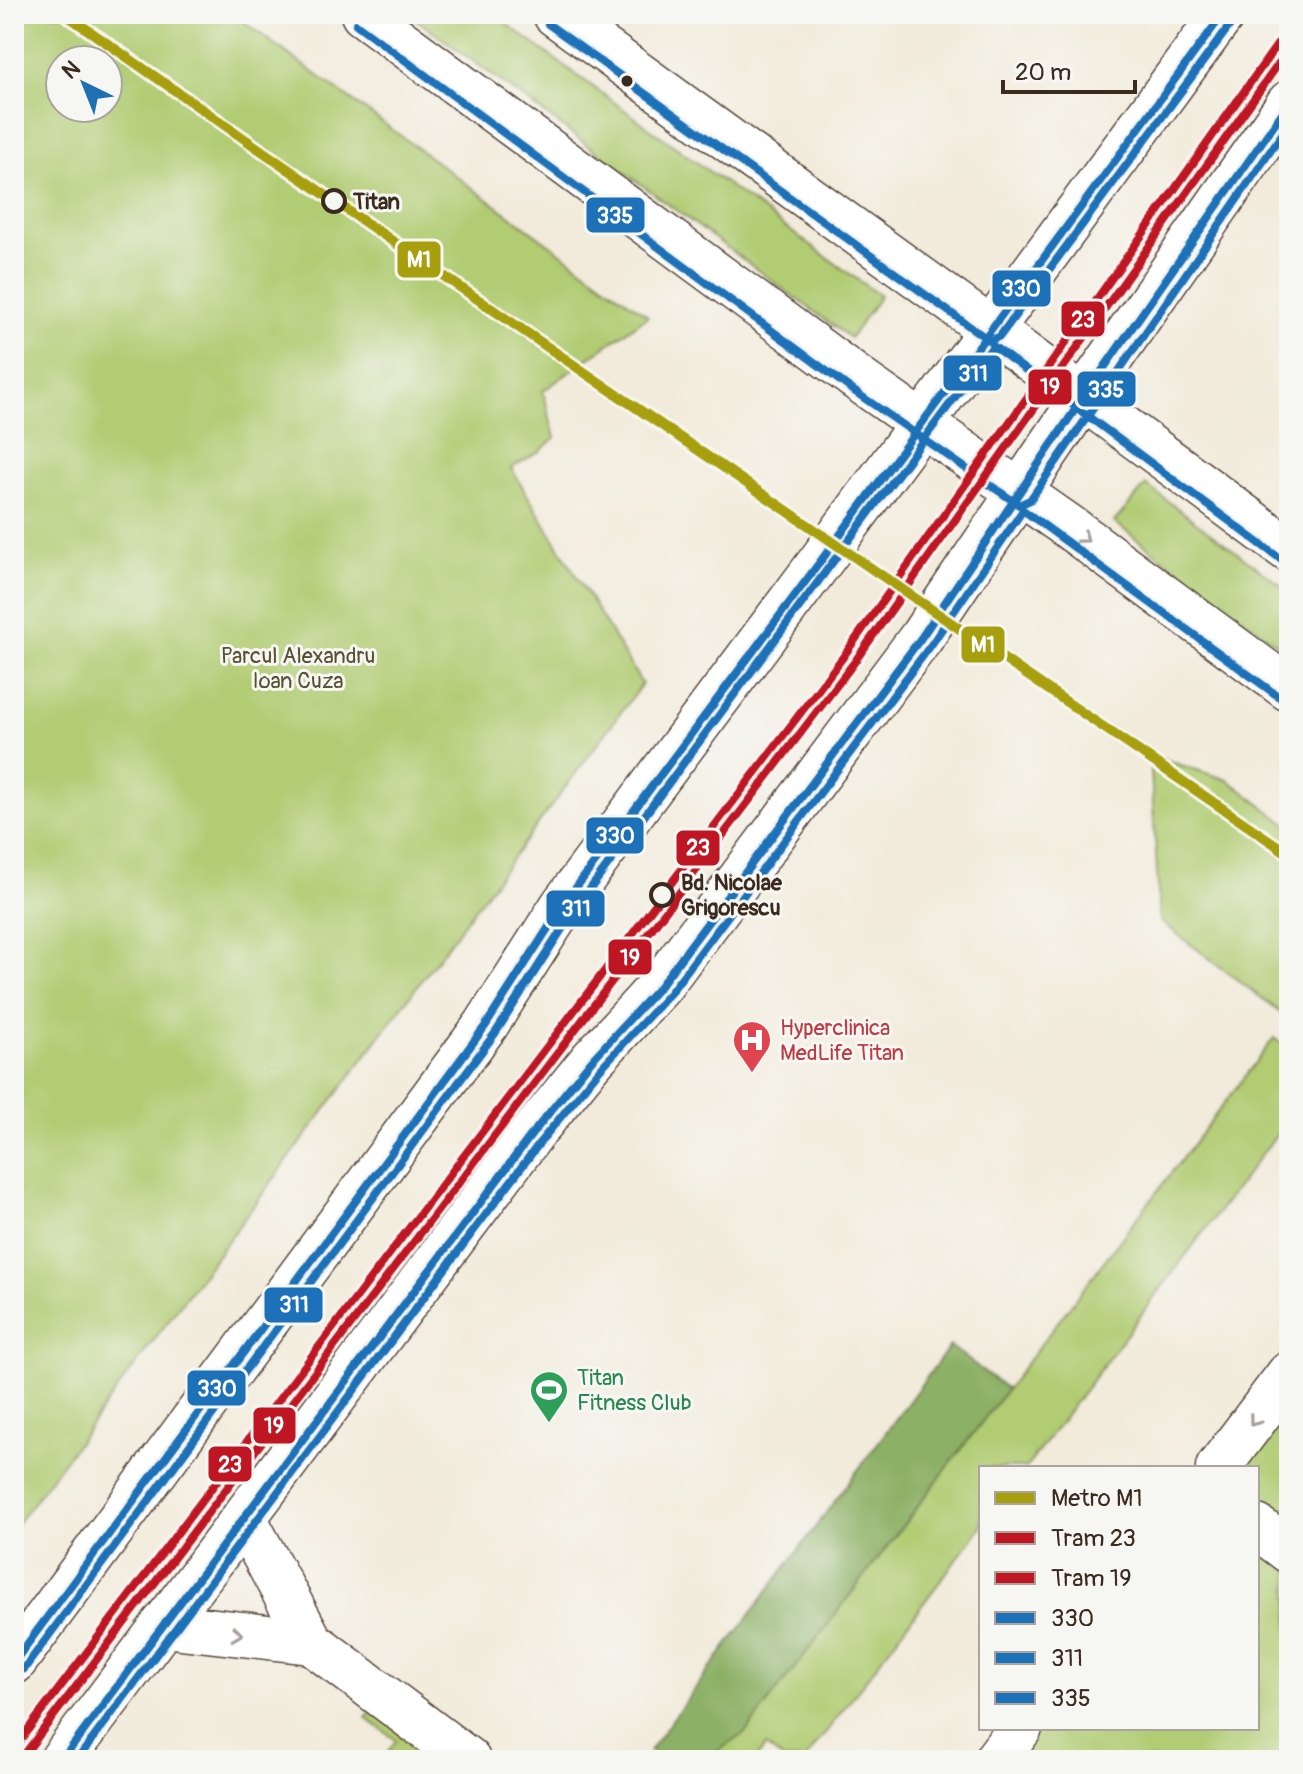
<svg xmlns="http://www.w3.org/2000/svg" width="1303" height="1774" font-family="Pangolin,sans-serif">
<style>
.green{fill:#b1cc73;stroke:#767b48;stroke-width:2;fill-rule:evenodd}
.forest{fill:#8cb065;stroke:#646d42;stroke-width:2}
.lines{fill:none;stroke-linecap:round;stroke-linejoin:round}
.street-casing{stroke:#56473a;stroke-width:47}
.secondary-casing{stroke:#56473a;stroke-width:47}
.street{stroke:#fff;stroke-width:44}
.secondary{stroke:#fff;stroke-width:44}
.bus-1-casing{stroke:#f6f6f2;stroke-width:14}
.bus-2-casing{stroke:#f6f6f2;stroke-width:14}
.bus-3-casing{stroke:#f6f6f2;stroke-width:14}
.bus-1{stroke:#1d71b8;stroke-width:8}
.bus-2{stroke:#1d71b8;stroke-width:8}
.bus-3{stroke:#1d71b8;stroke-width:8}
.tram-1-casing{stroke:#f6f6f2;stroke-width:14}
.tram-2-casing{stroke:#f6f6f2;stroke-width:14}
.tram-1{stroke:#be1622;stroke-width:8}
.tram-2{stroke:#be1622;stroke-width:8}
.metro-1-casing{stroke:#f6f6f2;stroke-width:16}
.metro-1{stroke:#a79f0e;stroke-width:10}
.oneway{stroke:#a79f9a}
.bus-dot{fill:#3b2a1e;stroke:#f6f6f2;stroke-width:3}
.stop-dot{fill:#f6f6f2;stroke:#3b2a1e;stroke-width:4}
.labels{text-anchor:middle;stroke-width:6;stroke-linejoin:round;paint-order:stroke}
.stop-label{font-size:22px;font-weight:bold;fill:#3b2a1e;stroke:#f6f6f2;text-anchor:start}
.park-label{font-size:22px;fill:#585233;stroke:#f6f6f2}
.health-label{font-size:22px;fill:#be3a42;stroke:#f6f6f2;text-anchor:start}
.leisure-label{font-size:22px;fill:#27864d;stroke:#f6f6f2;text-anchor:start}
.line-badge{stroke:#f6f6f2;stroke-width:3}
.badge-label{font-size:22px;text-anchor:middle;font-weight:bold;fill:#fff}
</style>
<rect width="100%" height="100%" fill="#f6f6f2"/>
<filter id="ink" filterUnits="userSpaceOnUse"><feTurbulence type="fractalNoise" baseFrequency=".0125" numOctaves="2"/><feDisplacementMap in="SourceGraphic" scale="16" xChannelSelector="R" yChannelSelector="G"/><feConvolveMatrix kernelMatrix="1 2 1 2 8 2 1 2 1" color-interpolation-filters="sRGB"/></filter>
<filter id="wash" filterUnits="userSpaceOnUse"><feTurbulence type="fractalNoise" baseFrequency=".006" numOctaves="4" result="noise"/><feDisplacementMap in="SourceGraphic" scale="32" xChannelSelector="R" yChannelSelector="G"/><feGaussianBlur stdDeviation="1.8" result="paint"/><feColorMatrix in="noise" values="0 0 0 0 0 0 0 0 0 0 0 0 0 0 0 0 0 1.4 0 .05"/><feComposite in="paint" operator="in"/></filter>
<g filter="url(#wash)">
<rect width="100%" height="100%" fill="#f2ebdb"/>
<path class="green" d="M 14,14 L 233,14 L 648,316 L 543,391 L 555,438 L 539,452 L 511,468 L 642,684 L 14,1528 ZM 60,60 L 108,60 L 108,108 L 60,108 Z
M 409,14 L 493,14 L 880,296 L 850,338 Z
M 1146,485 L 1289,591 L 1289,653 L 1114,522 Z
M 1150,755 L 1228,780 L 1289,826 L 1289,1008 L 1284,1015 L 1160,921 Z
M 1274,1038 L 1289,1049 L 1289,1118 L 1026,1468 L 981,1468 L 981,1527 L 805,1760 L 784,1760 L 766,1746 L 755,1760 L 704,1760 L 745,1733 Z
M 1289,1374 L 1289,1760 L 996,1760 L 1020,1728 L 1257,1728 L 1257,1468 L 1218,1468 Z
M 376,1706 L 446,1760 L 382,1760 L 396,1740 L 366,1718 Z"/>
<path class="forest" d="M 950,1346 L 1007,1389 L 745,1733 L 704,1760 L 662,1760 L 649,1751 Z"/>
</g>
<g filter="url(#ink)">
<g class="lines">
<defs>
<path id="street" d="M 1218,1468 L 1289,1374
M 244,1518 L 311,1642 L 468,1760
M 1257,1527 L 1289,1551
M 163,1625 L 311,1642
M 996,1760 L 1020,1728"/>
<path id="secondary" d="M 363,14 L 858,379 L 1072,529 L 1289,689
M 555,14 L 990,329 L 1289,550
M 14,1662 L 486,1025 L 563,905 L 820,562 L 1223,14
M 62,1760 L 532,1134 L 591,1061 L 660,986 L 921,638 L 1083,398 L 1289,103"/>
</defs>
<use href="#street" class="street-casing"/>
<use href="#secondary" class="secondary-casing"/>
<use href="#street" class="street"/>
<use href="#secondary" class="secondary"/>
<defs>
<path id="bus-1" d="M 14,1662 L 486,1025 L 563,905 L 820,562 L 1223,14
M 62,1760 L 532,1134 L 591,1061 L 660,986 L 921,638 L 1083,398 L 1289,103"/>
<path id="bus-2" d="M 24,1669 L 496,1032 L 573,912 L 993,346 L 1282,560
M 77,1760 L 541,1141 L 600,1069 L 670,993 L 931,645 L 1023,510 L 1282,699"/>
<path id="bus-3" d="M 356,24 L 851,389 L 1019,505 L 1030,500 L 1289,124
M 548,24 L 990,341 L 1000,336 L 1233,21"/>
</defs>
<use href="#bus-1" class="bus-1-casing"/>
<use href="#bus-2" class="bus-2-casing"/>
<use href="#bus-3" class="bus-3-casing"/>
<use href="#bus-1" class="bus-1"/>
<use href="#bus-2" class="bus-2"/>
<use href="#bus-3" class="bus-3"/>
<defs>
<path id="tram-1" d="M 14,1748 L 843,657 L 1289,28"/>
<path id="tram-2" d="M 24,1755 L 853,664 L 1289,49"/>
</defs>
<use href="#tram-1" class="tram-1-casing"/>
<use href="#tram-2" class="tram-2-casing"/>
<use href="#tram-1" class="tram-1"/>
<use href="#tram-2" class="tram-2"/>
<defs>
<path id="metro-1" d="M 65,14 L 331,199 L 1289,854"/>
</defs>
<use href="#metro-1" class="metro-1-casing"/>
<use href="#metro-1" class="metro-1"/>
</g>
<defs><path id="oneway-chevron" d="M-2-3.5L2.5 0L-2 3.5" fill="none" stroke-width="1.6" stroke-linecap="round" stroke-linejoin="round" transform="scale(2)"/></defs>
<g class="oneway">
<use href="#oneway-chevron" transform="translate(1084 538) rotate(37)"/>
<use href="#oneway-chevron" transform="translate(1254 1421) rotate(127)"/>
<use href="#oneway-chevron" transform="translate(237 1634) rotate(7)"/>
</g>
</g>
<defs>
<symbol id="hospital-pin" viewBox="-11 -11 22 30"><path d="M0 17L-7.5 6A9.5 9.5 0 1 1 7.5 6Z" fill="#e0444e" stroke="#f6f6f2"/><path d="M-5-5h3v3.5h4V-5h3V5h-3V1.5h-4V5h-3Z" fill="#fff"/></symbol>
<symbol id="stadium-pin" viewBox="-11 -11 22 30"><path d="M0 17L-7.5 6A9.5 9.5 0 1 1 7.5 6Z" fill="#2e9e5b" stroke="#f6f6f2"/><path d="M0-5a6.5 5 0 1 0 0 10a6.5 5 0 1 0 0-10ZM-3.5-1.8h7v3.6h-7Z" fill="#fff"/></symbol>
</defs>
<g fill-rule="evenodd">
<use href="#hospital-pin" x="730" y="1018" width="44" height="60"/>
<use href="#stadium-pin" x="527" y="1368" width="44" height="60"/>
</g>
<circle class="bus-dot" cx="627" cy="81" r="7"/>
<g class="stop-dot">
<circle cx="334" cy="201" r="11"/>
<circle cx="662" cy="895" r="11"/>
</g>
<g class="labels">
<g class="stop-label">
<text x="353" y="209">Titan</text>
<text x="681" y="890">Bd. Nicolae<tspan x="681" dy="25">Grigorescu</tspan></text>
</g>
<g class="park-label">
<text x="298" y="663">Parcul Alexandru<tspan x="298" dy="25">Ioan Cuza</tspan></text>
</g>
<g class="health-label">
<text x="780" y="1035">Hyperclinica<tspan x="780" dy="25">MedLife Titan</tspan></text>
</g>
<g class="leisure-label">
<text x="577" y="1385">Titan<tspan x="577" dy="25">Fitness Club</tspan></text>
</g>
</g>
<g class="line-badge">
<rect x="585" y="196" width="61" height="38" rx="8" fill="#1d71b8"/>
<rect x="396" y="240" width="46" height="39" rx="8" fill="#a79f0e"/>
<rect x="991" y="269" width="61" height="39" rx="8" fill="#1d71b8"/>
<rect x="1060" y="300" width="46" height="38" rx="8" fill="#be1622"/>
<rect x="942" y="354" width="61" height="38" rx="8" fill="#1d71b8"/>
<rect x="1027" y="368" width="46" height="38" rx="8" fill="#be1622"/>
<rect x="1076" y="370" width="61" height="38" rx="8" fill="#1d71b8"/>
<rect x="960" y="625" width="46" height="39" rx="8" fill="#a79f0e"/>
<rect x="585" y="816" width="60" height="39" rx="8" fill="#1d71b8"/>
<rect x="675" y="829" width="46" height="38" rx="8" fill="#be1622"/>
<rect x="545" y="889" width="61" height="39" rx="8" fill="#1d71b8"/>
<rect x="607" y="938" width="46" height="38" rx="8" fill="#be1622"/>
<rect x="263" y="1286" width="61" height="38" rx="8" fill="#1d71b8"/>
<rect x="186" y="1369" width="61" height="38" rx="8" fill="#1d71b8"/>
<rect x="252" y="1406" width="45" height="39" rx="8" fill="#be1622"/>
<rect x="207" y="1445" width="46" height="38" rx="8" fill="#be1622"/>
</g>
<g class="badge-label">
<text x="615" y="223">335</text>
<text x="419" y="267">M1</text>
<text x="1021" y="296">330</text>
<text x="1083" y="327">23</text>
<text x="973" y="381">311</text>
<text x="1050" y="394">19</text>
<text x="1106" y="397">335</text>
<text x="983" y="652">M1</text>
<text x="615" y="843">330</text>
<text x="698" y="855">23</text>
<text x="576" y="916">311</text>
<text x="630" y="965">19</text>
<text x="294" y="1312">311</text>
<text x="217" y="1396">330</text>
<text x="274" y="1433">19</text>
<text x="230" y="1472">23</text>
</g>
<rect width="1303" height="1774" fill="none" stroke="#f6f6f2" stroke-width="48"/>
<rect x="979" y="1466" width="280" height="264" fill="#f6f6f2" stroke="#aba49d" stroke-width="2"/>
<rect x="995" y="1492" width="40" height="12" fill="#a79f0e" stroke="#aba49d" stroke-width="2"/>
<text x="1051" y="1506" font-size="24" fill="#3b2a1e">Metro M1</text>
<rect x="995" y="1532" width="40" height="12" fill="#be1622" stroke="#aba49d" stroke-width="2"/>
<text x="1051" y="1546" font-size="24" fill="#3b2a1e">Tram 23</text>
<rect x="995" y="1572" width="40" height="12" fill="#be1622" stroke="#aba49d" stroke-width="2"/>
<text x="1051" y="1586" font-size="24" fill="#3b2a1e">Tram 19</text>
<rect x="995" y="1612" width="40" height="12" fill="#1d71b8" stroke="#aba49d" stroke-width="2"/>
<text x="1051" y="1626" font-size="24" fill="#3b2a1e">330</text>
<rect x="995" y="1652" width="40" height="12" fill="#1d71b8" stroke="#aba49d" stroke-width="2"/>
<text x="1051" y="1666" font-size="24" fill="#3b2a1e">311</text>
<rect x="995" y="1692" width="40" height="12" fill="#1d71b8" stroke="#aba49d" stroke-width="2"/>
<text x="1051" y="1706" font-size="24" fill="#3b2a1e">335</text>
<g transform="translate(84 84) rotate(317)"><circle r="38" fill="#f6f6f2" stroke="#aba49d" stroke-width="2"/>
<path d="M0-6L14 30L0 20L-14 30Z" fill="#1f6fb2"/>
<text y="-12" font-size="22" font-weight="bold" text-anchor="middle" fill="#3b2a1e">N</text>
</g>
<path d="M1003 80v12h132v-12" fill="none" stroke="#3b2a1e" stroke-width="4"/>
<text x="1015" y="80" font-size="24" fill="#3b2a1e" stroke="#f6f6f2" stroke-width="6" paint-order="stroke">20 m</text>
</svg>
